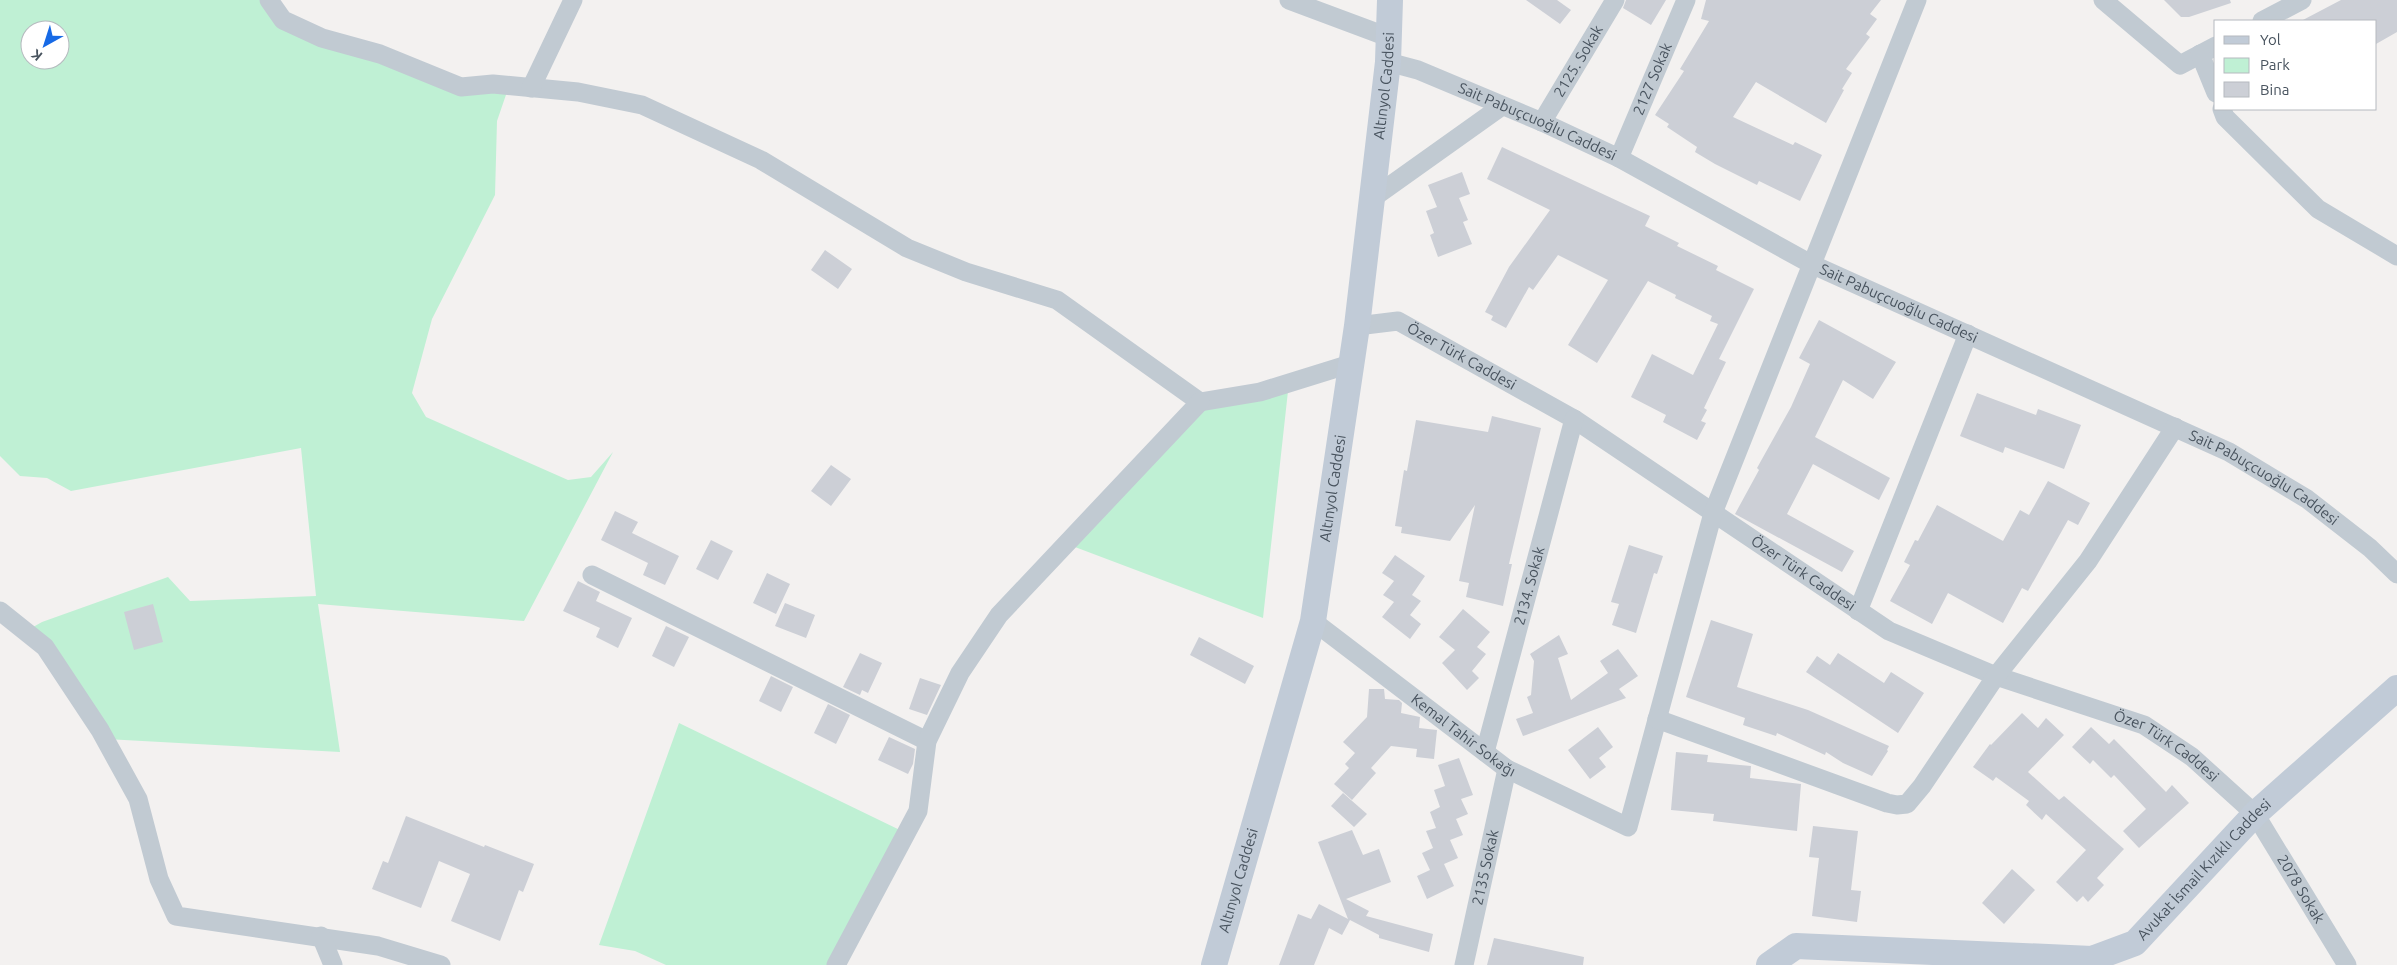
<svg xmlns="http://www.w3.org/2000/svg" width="2397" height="965" font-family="Ubuntu,sans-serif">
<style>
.green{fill:#bff0d4;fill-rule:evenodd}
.building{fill:#cccfd6}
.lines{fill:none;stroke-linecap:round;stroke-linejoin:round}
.street{stroke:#c1cad2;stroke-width:19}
.secondary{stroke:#c1cbd7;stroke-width:26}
.labels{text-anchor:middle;stroke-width:4;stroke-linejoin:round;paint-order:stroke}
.street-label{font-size:15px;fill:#48535e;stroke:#fff}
</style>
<rect width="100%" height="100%" fill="#f3f1f0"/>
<path class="green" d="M 0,0 L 269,0 L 283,20 L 460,87 L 509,86 L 497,121 L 495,195 L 432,319 L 412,393 L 426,417 L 568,480 L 591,477 L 613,452 L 524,621 L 318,604 L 340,752 L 106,739 L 26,631 L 42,622 L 168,577 L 190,601 L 316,596 L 301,448 L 71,491 L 47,478 L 20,476 L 0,456 ZM 30,30 L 60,30 L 60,60 L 30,60 Z
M 1289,382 L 1263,618 L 1067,544 L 1200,402 Z
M 679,723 L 906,833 L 829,965 L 666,965 L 635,951 L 599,945 Z"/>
<path class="building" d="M 1526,0 L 1557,0 L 1571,10 L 1560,24 Z
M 1626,0 L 1666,0 L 1651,25 L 1623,8 Z
M 1706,0 L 1881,0 L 1870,14 L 1877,19 L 1866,34 L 1870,37 L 1846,69 L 1852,73 L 1842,89 L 1844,90 L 1826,123 L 1756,82 L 1733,117 L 1793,145 L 1795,142 L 1822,155 L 1800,201 L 1759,181 L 1757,185 L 1715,164 L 1695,152 L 1697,147 L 1667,127 L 1669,124 L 1655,115 L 1684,71 L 1680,69 L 1709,21 L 1701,19 Z
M 2164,0 L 2230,0 L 2231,3 L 2189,17 L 2181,17 Z
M 2341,0 L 2397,0 L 2397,32 L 2376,44 L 2376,21 L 2301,21 Z
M 1502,147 L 1650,216 L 1645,226 L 1679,243 L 1677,246 L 1718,266 L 1716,270 L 1754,289 L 1719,359 L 1726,362 L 1704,408 L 1707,410 L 1701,421 L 1706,423 L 1697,440 L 1663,422 L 1666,415 L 1631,397 L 1652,354 L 1693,375 L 1718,324 L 1710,321 L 1712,316 L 1675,298 L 1676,295 L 1648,281 L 1597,363 L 1568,345 L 1608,280 L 1558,255 L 1533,290 L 1529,287 L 1506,328 L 1491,320 L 1493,316 L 1485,312 L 1509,267 L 1550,210 L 1487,179 Z
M 1462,172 L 1470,194 L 1459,198 L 1468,220 L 1463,222 L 1472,244 L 1438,257 L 1430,235 L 1434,233 L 1426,211 L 1437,207 L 1428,185 Z
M 825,250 L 852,269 L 838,289 L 811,270 Z
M 1819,320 L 1896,362 L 1873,399 L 1843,380 L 1815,437 L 1890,478 L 1879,500 L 1813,464 L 1787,514 L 1854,551 L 1842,572 L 1735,514 L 1759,470 L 1757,468 L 1791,407 L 1810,364 L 1799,358 Z
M 1977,393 L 2036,415 L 2038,409 L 2081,425 L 2064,469 L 2005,447 L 2003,453 L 1960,436 Z
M 1492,416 L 1541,428 L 1509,564 L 1512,564 L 1503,606 L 1466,597 L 1469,583 L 1459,581 L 1475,505 L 1450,541 L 1401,533 L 1402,527 L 1395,526 L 1404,470 L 1407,471 L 1416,420 L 1488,432 Z
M 831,465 L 851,479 L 831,506 L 811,491 Z
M 2048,481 L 2090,503 L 2078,525 L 2068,520 L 2028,591 L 2022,588 L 2003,623 L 1948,593 L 1932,624 L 1890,601 L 1910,565 L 1904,562 L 1915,540 L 1918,541 L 1937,505 L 2003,541 L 2020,510 L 2029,515 Z
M 615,511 L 638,522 L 632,533 L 679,556 L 665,585 L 643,575 L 648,563 L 601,540 Z
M 711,540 L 733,551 L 718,580 L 696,569 Z
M 1629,545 L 1663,556 L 1657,574 L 1654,573 L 1636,633 L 1612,625 L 1619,604 L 1611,602 Z
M 1395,555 L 1425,576 L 1412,595 L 1421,601 L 1410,615 L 1421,624 L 1410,639 L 1382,617 L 1394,602 L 1383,595 L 1394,581 L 1382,573 Z
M 767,573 L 790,584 L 776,614 L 753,603 Z
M 578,581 L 600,592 L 596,601 L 632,618 L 618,648 L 596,637 L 600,628 L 563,611 Z
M 785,603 L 815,615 L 806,638 L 775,626 Z
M 153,604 L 163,642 L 134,650 L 124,612 Z
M 1463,609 L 1490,632 L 1477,647 L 1486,654 L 1472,671 L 1479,678 L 1467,690 L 1442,663 L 1455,650 L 1439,637 Z
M 1711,620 L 1753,634 L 1737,687 L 1808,710 L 1889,746 L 1887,750 L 1888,751 L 1872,776 L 1843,763 L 1826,752 L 1825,755 L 1777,733 L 1776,736 L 1743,725 L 1745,718 L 1686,697 Z
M 666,626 L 689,637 L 674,667 L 652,656 Z
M 1559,635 L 1568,654 L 1558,658 L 1571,700 L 1608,673 L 1600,661 L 1618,649 L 1638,676 L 1619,689 L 1626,698 L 1523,736 L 1516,719 L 1533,713 L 1527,697 L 1531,695 L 1534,661 L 1530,654 Z
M 1199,637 L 1254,666 L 1245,684 L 1190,655 Z
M 860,653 L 882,663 L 868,693 L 862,690 L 860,695 L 843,687 Z
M 1838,653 L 1884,683 L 1891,672 L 1924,693 L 1898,733 L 1806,672 L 1817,656 L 1830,665 Z
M 771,676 L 793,687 L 781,712 L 759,701 Z
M 920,678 L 941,685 L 927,715 L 909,709 Z
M 1369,689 L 1384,689 L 1385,699 L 1399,700 L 1402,703 L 1401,713 L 1420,717 L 1419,728 L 1437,730 L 1434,759 L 1416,757 L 1417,749 L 1391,746 L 1371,768 L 1376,773 L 1352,800 L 1334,784 L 1349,768 L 1345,764 L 1355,753 L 1343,742 L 1367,717 Z
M 828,704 L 850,715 L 836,744 L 814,733 Z
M 2022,713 L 2038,728 L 2046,718 L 2064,735 L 2028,772 L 2059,800 L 2064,796 L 2124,849 L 2097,878 L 2104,885 L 2088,902 L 2083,896 L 2077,902 L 2056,882 L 2086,850 L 2046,814 L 2042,820 L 2026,805 L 2029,801 L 1996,777 L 1993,781 L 1973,767 L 1990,744 L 1991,745 Z
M 1598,727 L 1613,747 L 1599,758 L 1606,767 L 1590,779 L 1568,750 Z
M 2091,727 L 2109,744 L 2114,739 L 2166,792 L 2172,785 L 2189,803 L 2139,848 L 2123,831 L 2146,809 L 2114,775 L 2111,778 L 2093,760 L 2090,764 L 2072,747 Z
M 889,737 L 915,749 L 913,764 L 908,774 L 878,760 Z
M 1676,752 L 1708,755 L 1707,762 L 1751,766 L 1750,778 L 1801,784 L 1797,831 L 1713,821 L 1714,814 L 1671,810 Z
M 1459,758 L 1473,795 L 1461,799 L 1468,814 L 1456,819 L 1463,835 L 1450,840 L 1458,858 L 1444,864 L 1454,886 L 1427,899 L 1417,876 L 1443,864 L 1430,870 L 1422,853 L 1433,848 L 1426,831 L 1436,828 L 1430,812 L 1440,807 L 1434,790 L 1445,786 L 1438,765 Z
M 1343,793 L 1367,814 L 1354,827 L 1331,806 Z
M 406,816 L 484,847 L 485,845 L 534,864 L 523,892 L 519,890 L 500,941 L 451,921 L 470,874 L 439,861 L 421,908 L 372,889 L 383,861 L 388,863 Z
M 1813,826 L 1858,831 L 1851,890 L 1861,891 L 1857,922 L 1812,916 L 1819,858 L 1809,857 Z
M 1352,830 L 1363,855 L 1379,849 L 1391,882 L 1346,899 L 1369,911 L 1366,916 L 1433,934 L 1429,952 L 1379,938 L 1379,935 L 1350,920 L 1342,935 L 1329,928 L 1314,965 L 1279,965 L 1298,914 L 1311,919 L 1319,904 L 1348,919 L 1318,842 Z
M 2012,869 L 2035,890 L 2004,924 L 1982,903 Z
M 1494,938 L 1584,957 L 1583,965 L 1487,965 Z"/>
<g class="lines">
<g class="street">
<path d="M 269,0 L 283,20 L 322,38 L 380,54 L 461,87 L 493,84 L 578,92 L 642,105 L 761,160 L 907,248 L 966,272 L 1057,300 L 1200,402 L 1260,392 L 1350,364"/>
<path d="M 1289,0 L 1388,37"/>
<path d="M 2103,0 L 2180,65 L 2216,46"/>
<path d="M 2262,21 L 2302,0"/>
<path d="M 2200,54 L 2216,93"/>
<path id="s1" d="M 1388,62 L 1418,70 L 1542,122 L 1619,158 L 1811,264 L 2229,452 L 2307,499 L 2370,548 L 2397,574"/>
<path d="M 531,88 L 573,0"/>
<path d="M 2222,109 L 2225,117 L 2318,209 L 2397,256"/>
<path id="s2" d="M 1542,122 L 1615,0"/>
<path id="s3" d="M 1619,158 L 1686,0"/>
<path d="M 1370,200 L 1502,106"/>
<path id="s4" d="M 1357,326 L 1398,321 L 1574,419 L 1889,631 L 1996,676 L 2144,725 L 2192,757 L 2255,814 L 2347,965"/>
<path d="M 592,575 L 927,741"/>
<path d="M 0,611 L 45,647 L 100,730 L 138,799 L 159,879 L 176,916 L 378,946 L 441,965"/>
<path d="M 1858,611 L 1968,334"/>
<path id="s5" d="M 1313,621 L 1507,769 L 1628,827 L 1713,513 L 1917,0"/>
<path d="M 1657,719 L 1887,803 L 1897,805 L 1907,804 L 1922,786 L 1996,676 L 2088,561 L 2175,427"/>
<path id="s6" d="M 1485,752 L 1574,419"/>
<path d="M 321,936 L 333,965"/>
<path d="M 836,965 L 918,811 L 927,741 L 960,673 L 999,615 L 1200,402"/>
<path id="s7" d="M 1464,965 L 1507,769"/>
</g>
<g class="secondary">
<path id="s8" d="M 1214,965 L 1313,621 L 1357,326 L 1388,62 L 1390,0"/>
<path id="s9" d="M 1769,965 L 1796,946 L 2092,959 L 2135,943 L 2255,814 L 2397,688"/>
</g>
</g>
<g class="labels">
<g class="street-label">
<text dy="5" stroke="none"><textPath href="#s2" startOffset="71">2125. Sokak</textPath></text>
<text dy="5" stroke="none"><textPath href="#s3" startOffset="86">2127 Sokak</textPath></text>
<text dy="5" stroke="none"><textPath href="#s8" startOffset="898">Altınyol Caddesi</textPath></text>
<text dy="5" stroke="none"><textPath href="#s1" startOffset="161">Sait Pabuçcuoğlu Caddesi</textPath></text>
<text dy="5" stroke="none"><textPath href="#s1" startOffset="566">Sait Pabuçcuoğlu Caddesi</textPath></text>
<text dy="5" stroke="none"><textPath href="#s4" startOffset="114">Özer Türk Caddesi</textPath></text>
<text dy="5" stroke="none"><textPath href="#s1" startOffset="971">Sait Pabuçcuoğlu Caddesi</textPath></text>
<text dy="5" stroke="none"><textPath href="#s8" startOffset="492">Altınyol Caddesi</textPath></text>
<text dy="5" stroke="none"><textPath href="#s4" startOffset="519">Özer Türk Caddesi</textPath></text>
<text dy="5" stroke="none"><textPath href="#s6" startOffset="172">2134. Sokak</textPath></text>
<text dy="5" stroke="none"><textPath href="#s5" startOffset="189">Kemal Tahir Sokağı</textPath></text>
<text dy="5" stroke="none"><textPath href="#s4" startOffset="924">Özer Türk Caddesi</textPath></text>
<text dy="5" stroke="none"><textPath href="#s7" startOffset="100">2135 Sokak</textPath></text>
<text dy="5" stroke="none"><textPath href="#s9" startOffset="476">Avukat İsmail Kızıklı Caddesi</textPath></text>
<text dy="5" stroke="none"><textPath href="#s8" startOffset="88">Altınyol Caddesi</textPath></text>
<text dy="5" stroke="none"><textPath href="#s4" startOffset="1125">2078 Sokak</textPath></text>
</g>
</g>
<rect x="2214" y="20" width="162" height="90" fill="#ffffff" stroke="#b6babf"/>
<rect x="2224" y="36" width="25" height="8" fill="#c1cbd7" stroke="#b6babf"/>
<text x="2260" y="45" font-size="15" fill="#48535e">Yol</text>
<rect x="2224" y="58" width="25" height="15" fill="#bff0d4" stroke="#b6babf"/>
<text x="2260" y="70" font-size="15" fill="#48535e">Park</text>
<rect x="2224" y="82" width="25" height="15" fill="#cccfd6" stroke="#b6babf"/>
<text x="2260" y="95" font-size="15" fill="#48535e">Bina</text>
<g transform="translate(45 45) rotate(219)"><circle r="24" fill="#ffffff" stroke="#b6babf"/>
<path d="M0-4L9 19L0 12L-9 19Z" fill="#176ae6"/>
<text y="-8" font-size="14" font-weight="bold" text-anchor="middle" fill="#48535e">K</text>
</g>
</svg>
